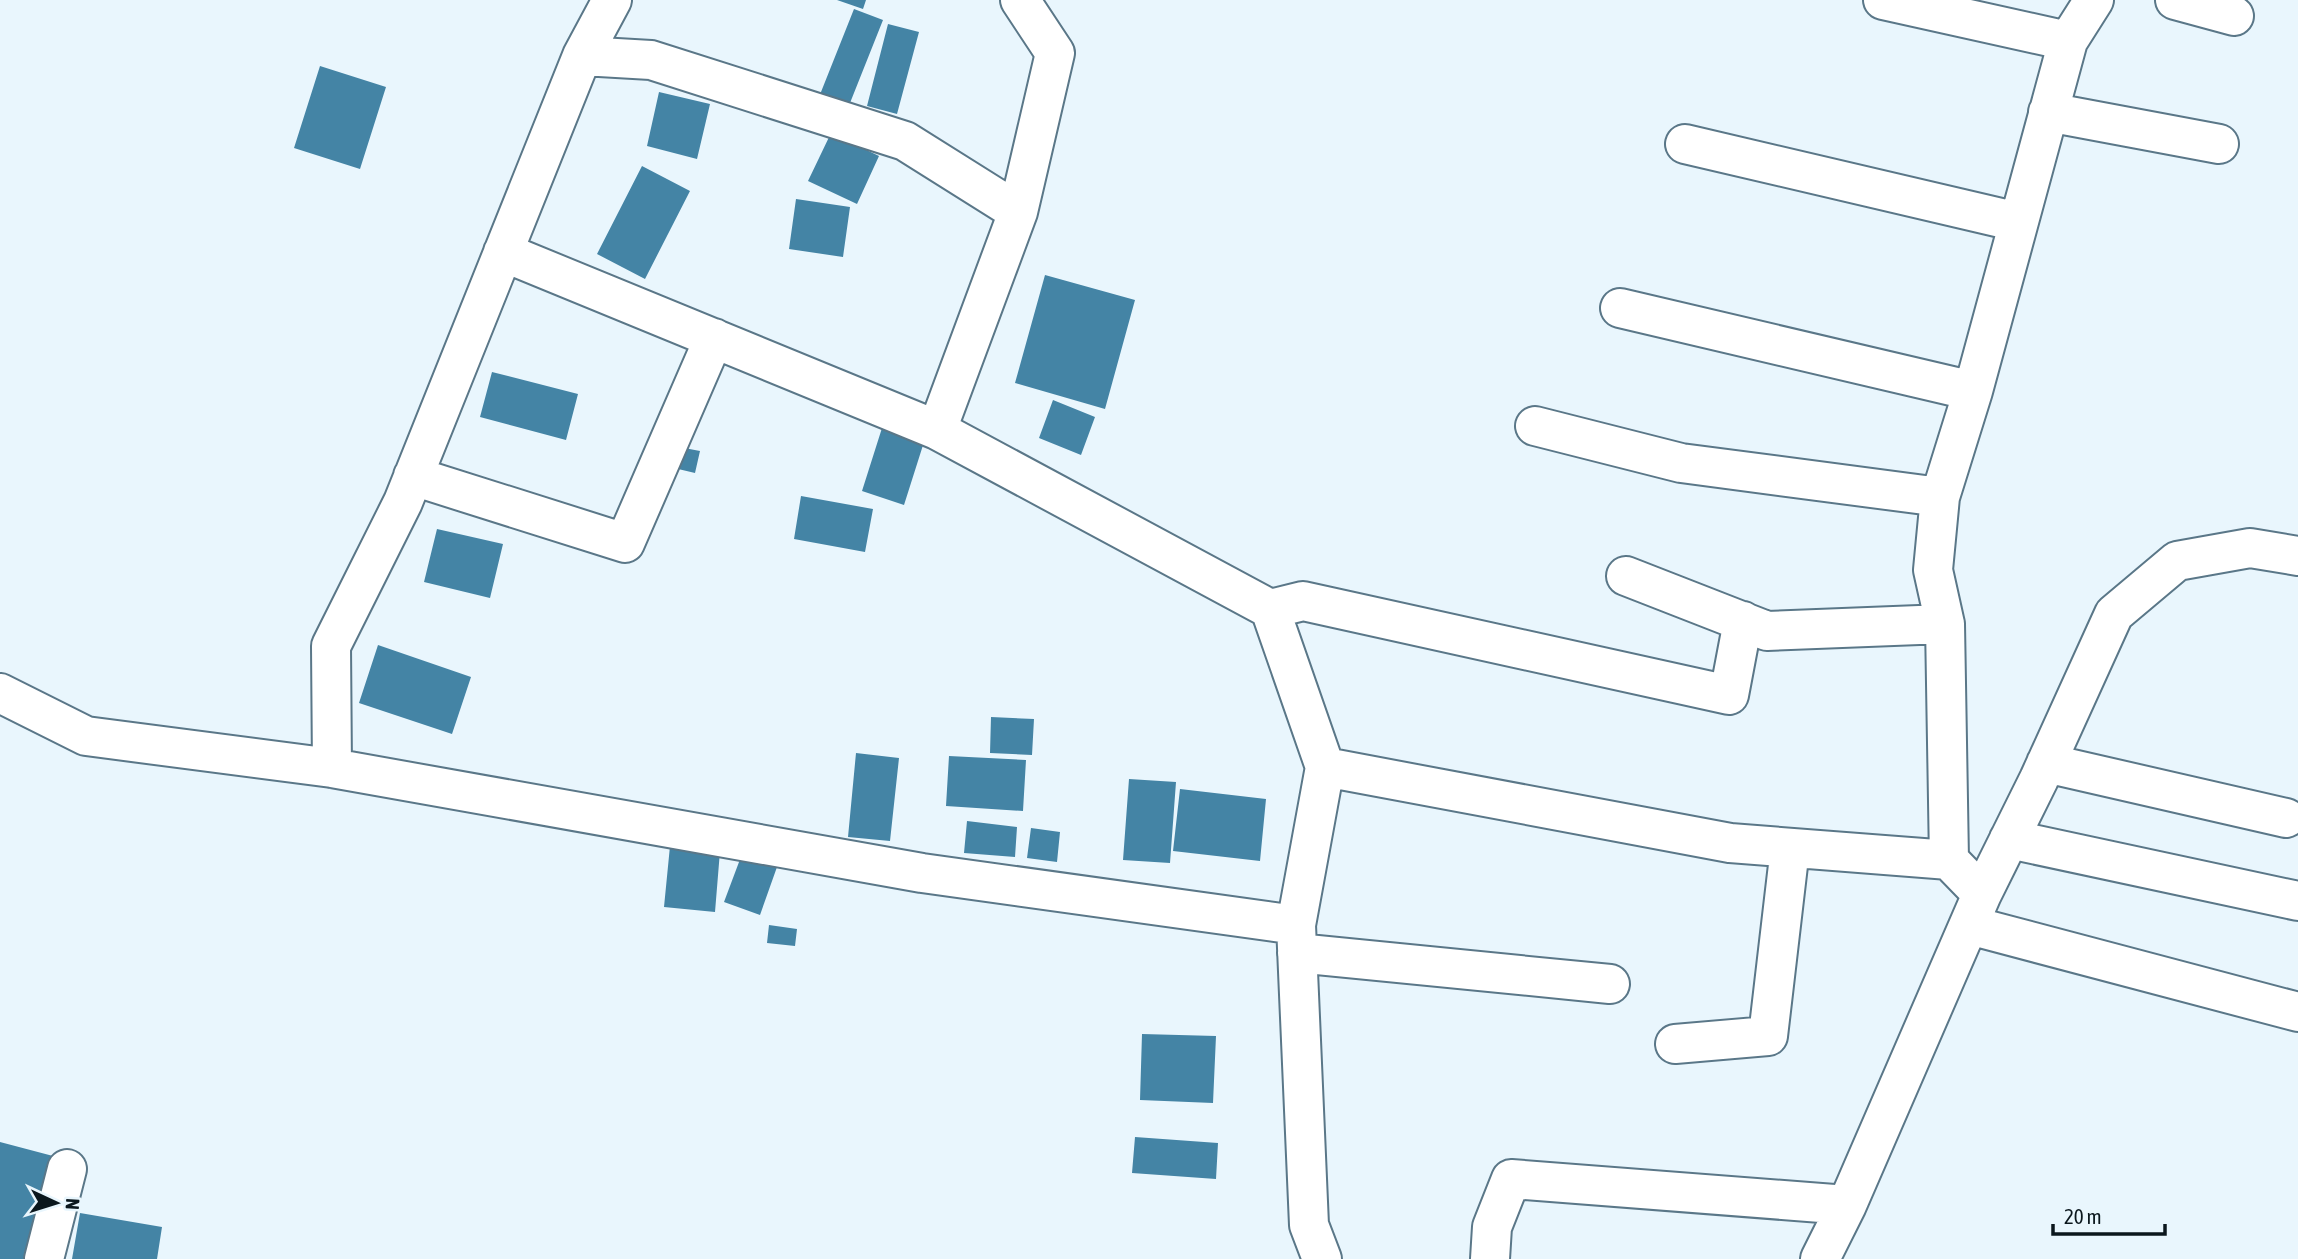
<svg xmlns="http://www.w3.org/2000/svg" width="2298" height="1259" font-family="'Asap Condensed',sans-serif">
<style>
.building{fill:#4484a5}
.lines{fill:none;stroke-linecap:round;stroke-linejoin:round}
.minor-casing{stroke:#5a7788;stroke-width:42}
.minor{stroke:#fff;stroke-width:38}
</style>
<rect width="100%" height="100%" fill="#e9f6fd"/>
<path class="building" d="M 837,0 L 866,0 L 863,9 Z
M 854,9 L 883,20 L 848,108 L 819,97 Z
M 888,24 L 919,32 L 897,114 L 867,106 Z
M 320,66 L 386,87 L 360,169 L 294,148 Z
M 659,92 L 710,104 L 697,159 L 647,146 Z
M 831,133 L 879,156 L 857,204 L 808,181 Z
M 642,166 L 690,191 L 645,279 L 597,254 Z
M 796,199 L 850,207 L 843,257 L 789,249 Z
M 1045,275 L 1135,300 L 1105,409 L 1015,383 Z
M 492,372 L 578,394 L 566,440 L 480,417 Z
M 1053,400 L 1095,417 L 1081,455 L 1039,438 Z
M 882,428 L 924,442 L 904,505 L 862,491 Z
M 679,447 L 700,451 L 695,473 L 674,468 Z
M 801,496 L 873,509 L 865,552 L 794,539 Z
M 437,529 L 503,544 L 490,598 L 424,582 Z
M 378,645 L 471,677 L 452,734 L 359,703 Z
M 991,717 L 1034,719 L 1032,755 L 990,753 Z
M 856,753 L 899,758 L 890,841 L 848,837 Z
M 949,756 L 1026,760 L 1023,811 L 946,806 Z
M 1129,779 L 1176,782 L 1170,863 L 1123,860 Z
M 1180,789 L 1266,799 L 1260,861 L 1173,851 Z
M 967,821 L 1017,827 L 1015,857 L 964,853 Z
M 1031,828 L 1060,832 L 1057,862 L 1027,858 Z
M 670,846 L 720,851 L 715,912 L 664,907 Z
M 742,854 L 777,867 L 760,915 L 724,902 Z
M 769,925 L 797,929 L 795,946 L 767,943 Z
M 1142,1034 L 1216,1036 L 1213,1103 L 1140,1100 Z
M 1135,1137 L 1218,1143 L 1216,1179 L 1132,1173 Z
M 0,1142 L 53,1156 L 26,1259 L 0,1259 Z
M 80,1213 L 162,1227 L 157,1259 L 72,1259 Z"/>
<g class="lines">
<defs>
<path id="minor" d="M 1883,0 L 2068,41
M 2175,0 L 2234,16
M 582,56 L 651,60 L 905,141 L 1018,212
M 2048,112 L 2219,144
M 1685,144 L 2018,222
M 503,252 L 937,430 L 1270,609 L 1303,601 L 1729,695 L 1743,621
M 1620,308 L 1973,391
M 1535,426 L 1681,463 L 1940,497
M 937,430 L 1018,212 L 1055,53 L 1020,0
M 413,476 L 625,543 L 714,338
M 1626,576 L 1767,631 L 1945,624
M 1270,609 L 1325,767
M 0,693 L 86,736 L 332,768 L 922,873 L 1296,925
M 2046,763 L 2286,818
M 332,768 L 331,646 L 403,502 L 582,56 L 612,0
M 2009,839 L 2298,901
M 1982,894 L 1949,860 L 1945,624 L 1933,570 L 1940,497 L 1973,391 L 2068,41 L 2094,0
M 1969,925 L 2298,1012
M 1297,953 L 1610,984
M 1675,1044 L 1768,1036 L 1790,848
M 44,1259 L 67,1169
M 1322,1259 L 1309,1225 L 1296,925 L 1325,767 L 1730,843 L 1949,860
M 1490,1259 L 1492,1227 L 1511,1179 L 1847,1205
M 1820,1259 L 1847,1205 L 1982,894 L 2039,779 L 2114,614 L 2177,561 L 2250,548 L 2298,556"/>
</defs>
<use href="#minor" class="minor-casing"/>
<use href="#minor" class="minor"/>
</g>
<g transform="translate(56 1203) rotate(94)" stroke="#e9f6fd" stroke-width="5" paint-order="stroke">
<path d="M0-5L12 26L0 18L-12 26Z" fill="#0b171d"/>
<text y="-10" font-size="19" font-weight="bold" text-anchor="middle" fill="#0b171d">N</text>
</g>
<path d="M2053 1224v10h112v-10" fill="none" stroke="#0b171d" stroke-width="3.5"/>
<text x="2064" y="1224" font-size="21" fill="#0b171d" stroke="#e9f6fd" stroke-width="5" paint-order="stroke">20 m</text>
</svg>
